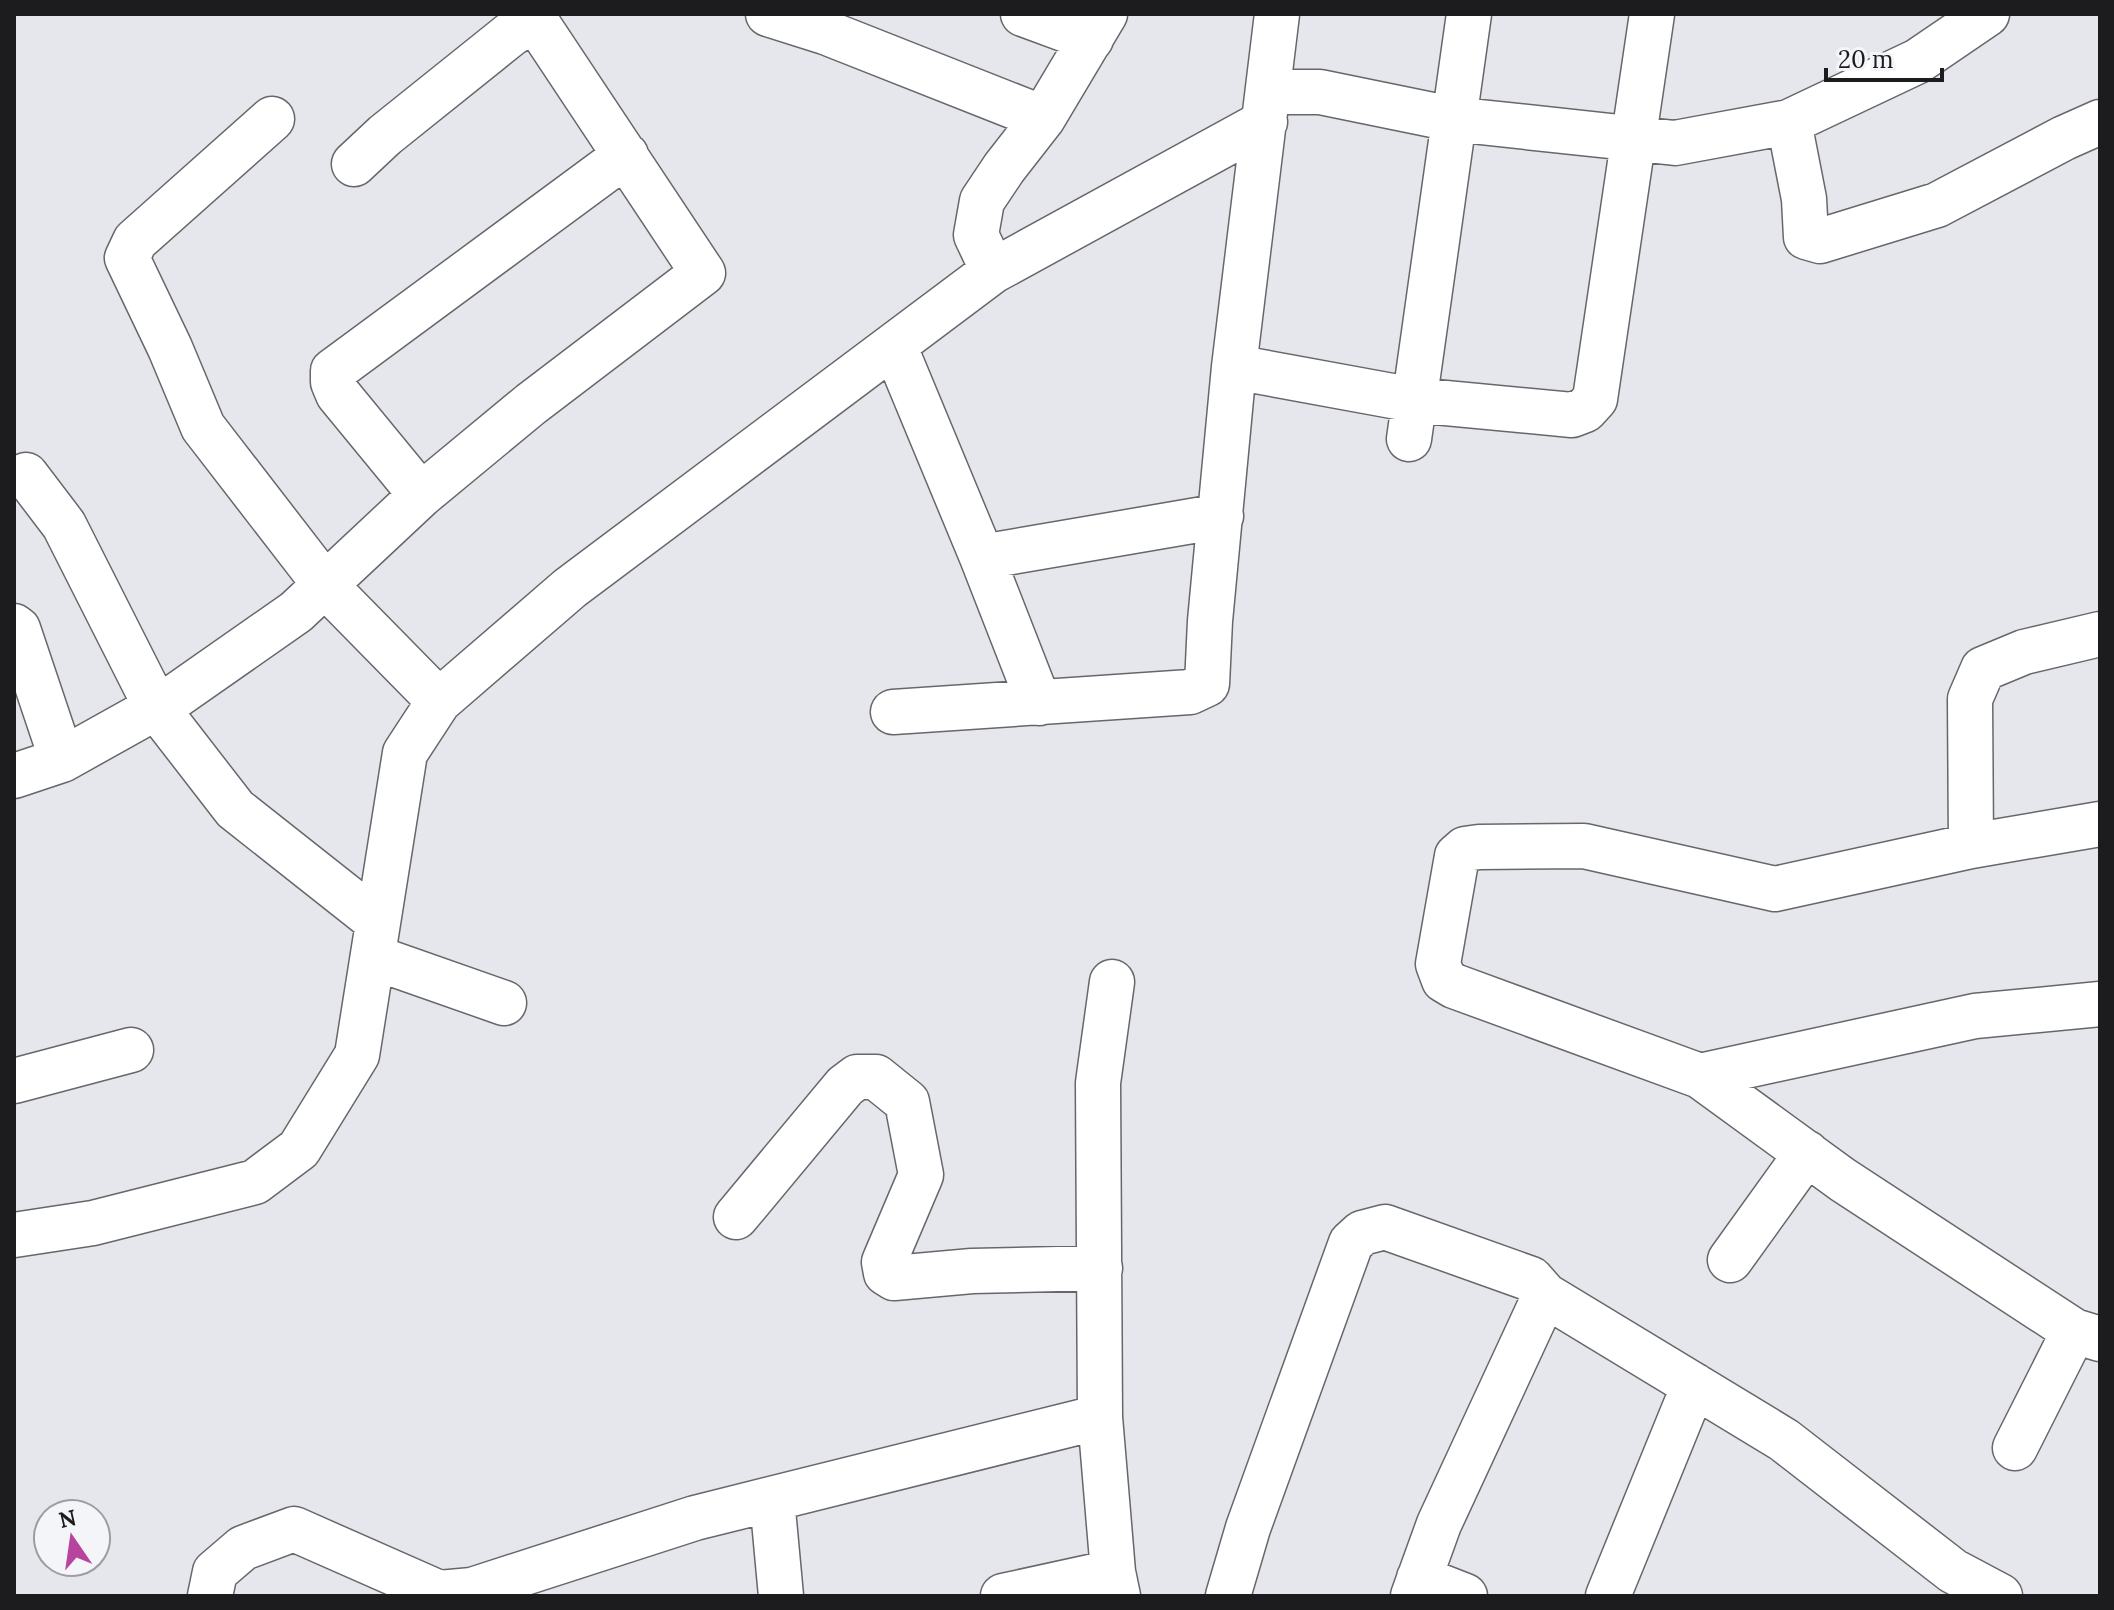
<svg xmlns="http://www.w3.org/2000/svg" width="2114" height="1610" font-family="Lora,serif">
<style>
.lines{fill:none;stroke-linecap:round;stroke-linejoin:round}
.street-casing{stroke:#66676b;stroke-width:47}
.street{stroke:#fff;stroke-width:44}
</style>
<rect width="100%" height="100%" fill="#e6e7ec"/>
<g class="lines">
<defs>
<path id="street" d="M 768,14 L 825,32 L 1043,118
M 1023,14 L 1091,39
M 1268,92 L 1320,92 L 1452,119 L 1675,143 L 1789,122 L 1918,61 L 1987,14
M 272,119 L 135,241 L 127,258 L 170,348 L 203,427 L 325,585 L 439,701
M 1789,122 L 1804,199 L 1806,237 L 1820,241 L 1937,205 L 2064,138 L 2100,122
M 993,271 L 976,235 L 982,201 L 1004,168 L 1043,118 L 1105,14
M 894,345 L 982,557 L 1039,703
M 1234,367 L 1414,400 L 1572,415 L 1585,410 L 1595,399 L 1652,14
M 1409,439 L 1469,14
M 26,475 L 64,525 L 156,707 L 235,809 L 378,922
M 421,495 L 338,394 L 333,382 L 333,371 L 626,155
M 982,557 L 1221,516
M 14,626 L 18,629 L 62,760 L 14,776
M 893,712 L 1190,692 L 1207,684 L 1210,621 L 1234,367 L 1277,14
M 62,760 L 173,698 L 296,612 L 421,495 L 531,404 L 703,273 L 539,26 L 524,26 L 511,34 L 385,135 L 354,164
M 2100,824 L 1971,846 L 1775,889 L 1584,846 L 1479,847 L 1465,849 L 1457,856 L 1438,964 L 1444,980 L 1454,986 L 1700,1076 L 1843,1180 L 2074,1331 L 2100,1339
M 1971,846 L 1970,699 L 1983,669 L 2024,652 L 2100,634
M 373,957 L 504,1003
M 1112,982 L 1098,1083 L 1100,1417 L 1113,1572 L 1118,1596
M 1700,1076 L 1975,1016 L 2100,1004
M 14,1081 L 131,1050
M 736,1217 L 845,1086 L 857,1077 L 876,1077 L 907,1102 L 921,1175 L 884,1262 L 886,1273 L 894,1278 L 972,1271 L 1100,1268
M 14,1235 L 93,1223 L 255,1182 L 299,1149 L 357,1055 L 405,753 L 439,701 L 570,588 L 993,271 L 1265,122
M 1730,1260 L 1807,1153
M 2015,1448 L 2074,1331
M 772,1499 L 781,1596
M 1419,1578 L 1465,1596
M 210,1596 L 215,1572 L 243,1548 L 294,1529 L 439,1593 L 472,1590 L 695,1518 L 1100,1417
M 1003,1596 L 1113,1572
M 1228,1596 L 1248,1528 L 1351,1243 L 1362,1233 L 1385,1227 L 1531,1279 L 1545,1295
M 1413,1596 L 1439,1524 L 1545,1295 L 1784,1440 L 1953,1571 L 2000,1596
M 1608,1596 L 1694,1385"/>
</defs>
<use href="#street" class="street-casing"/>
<use href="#street" class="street"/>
</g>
<rect width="2114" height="1610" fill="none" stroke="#1c1c1e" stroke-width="32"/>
<g transform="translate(72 1538) rotate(347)"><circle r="38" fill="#f4f5f9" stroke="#9e9ea1" stroke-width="2"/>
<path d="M0-6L14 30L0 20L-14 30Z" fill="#b745a0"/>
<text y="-12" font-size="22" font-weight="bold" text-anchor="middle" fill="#1c1c1e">N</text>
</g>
<path d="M1826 68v12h116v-12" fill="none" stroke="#1c1c1e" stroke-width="4"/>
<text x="1838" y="68" font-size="24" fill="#1c1c1e" stroke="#f4f5f9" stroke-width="6" paint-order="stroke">20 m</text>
</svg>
